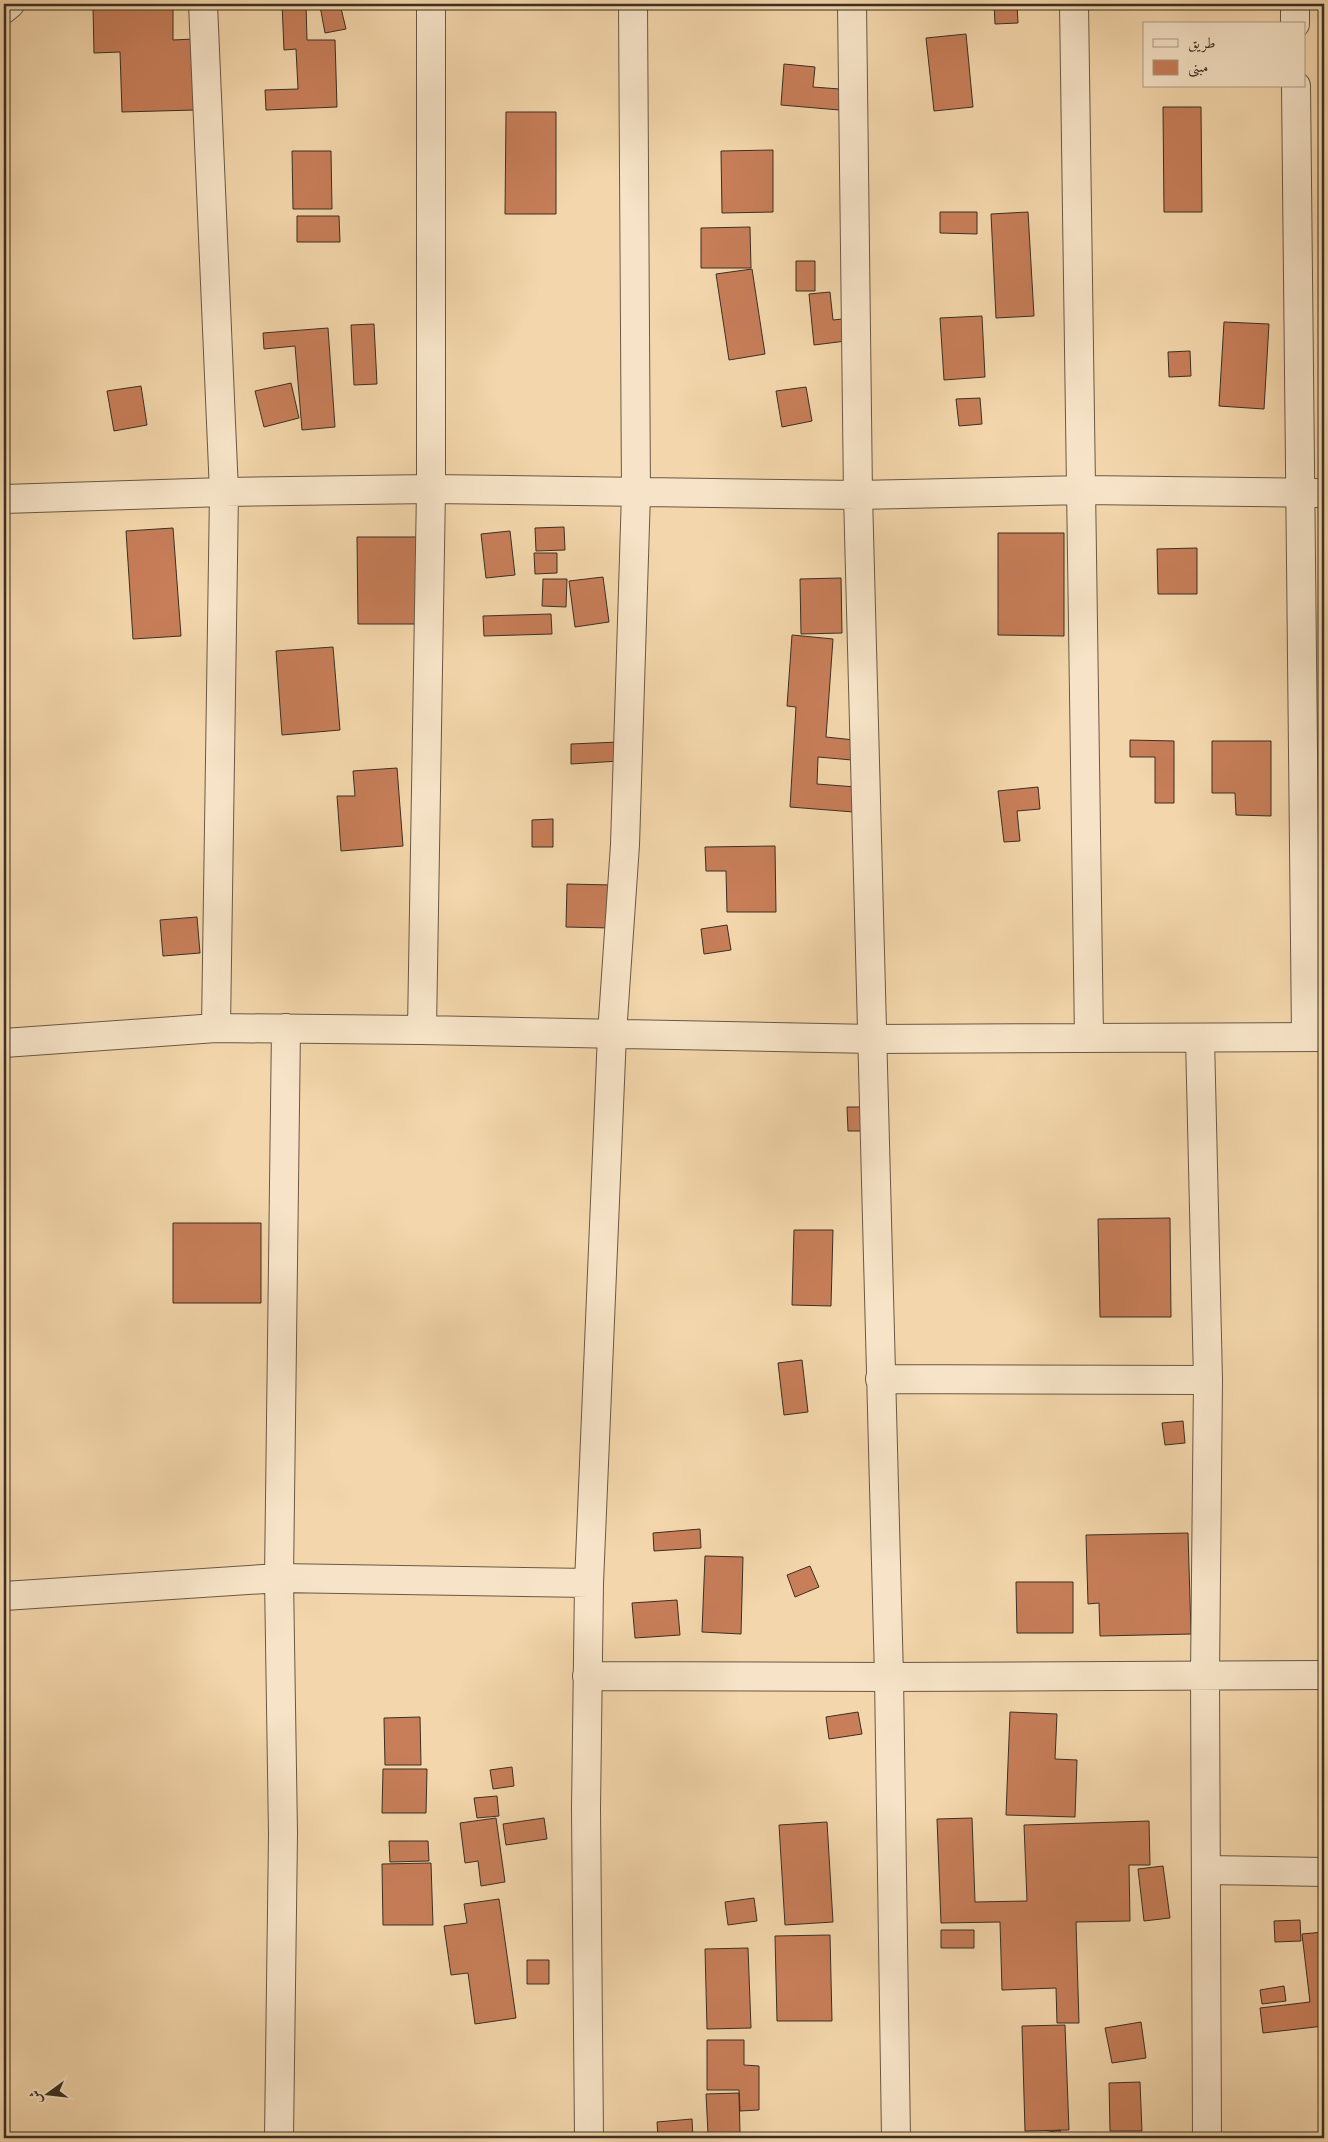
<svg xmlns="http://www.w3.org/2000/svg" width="1328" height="2142" font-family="Vollkorn,Amiri,serif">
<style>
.building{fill:#c77e59;stroke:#3b2f22}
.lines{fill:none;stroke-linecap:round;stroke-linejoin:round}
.minor-casing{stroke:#695944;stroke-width:30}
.minor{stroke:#f7e4c8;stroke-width:28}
</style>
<rect width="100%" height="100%" fill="#f3d6ab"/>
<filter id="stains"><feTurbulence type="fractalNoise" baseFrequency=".004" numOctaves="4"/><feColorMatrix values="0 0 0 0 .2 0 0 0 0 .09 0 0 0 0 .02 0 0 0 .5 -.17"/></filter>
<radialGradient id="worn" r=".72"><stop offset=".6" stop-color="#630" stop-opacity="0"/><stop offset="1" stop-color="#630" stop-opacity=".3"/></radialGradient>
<path class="building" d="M 282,4 L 306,4 L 307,40 L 335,40 L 337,107 L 266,110 L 265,90 L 298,89 L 296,49 L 284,50 Z
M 329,4 L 340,4 L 346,29 L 325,33 L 320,6 Z
M 994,4 L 1017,4 L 1018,23 L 995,24 Z
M 173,5 L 173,40 L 194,39 L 195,110 L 122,112 L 120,52 L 94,53 L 93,6 Z
M 966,34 L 973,107 L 934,111 L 926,38 Z
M 784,64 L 815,67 L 813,87 L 853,90 L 851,111 L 781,105 Z
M 1163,107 L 1201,107 L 1202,212 L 1164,212 Z
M 506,112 L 556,112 L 556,214 L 505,214 Z
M 773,150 L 773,212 L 722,213 L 721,151 Z
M 292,151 L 331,151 L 332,209 L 293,209 Z
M 940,212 L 977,212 L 977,234 L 940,233 Z
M 1028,212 L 1034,316 L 996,318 L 991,214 Z
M 297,216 L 339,216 L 340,242 L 297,242 Z
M 750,227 L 751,268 L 701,268 L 701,228 Z
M 796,261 L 815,261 L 815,291 L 796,291 Z
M 752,269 L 765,354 L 729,360 L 716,274 Z
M 830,292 L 833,320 L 852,318 L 854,340 L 814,345 L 809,294 Z
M 982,316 L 985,377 L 944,380 L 940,318 Z
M 1224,322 L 1269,324 L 1264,409 L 1219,406 Z
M 374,324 L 377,384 L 354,385 L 351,325 Z
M 328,328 L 335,427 L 302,430 L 295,346 L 264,349 L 263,333 Z
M 1190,351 L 1191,376 L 1169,377 L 1168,352 Z
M 291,383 L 299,418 L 264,427 L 255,391 Z
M 141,386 L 147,425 L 114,431 L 107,391 Z
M 806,387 L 812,421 L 782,427 L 776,391 Z
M 980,398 L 982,424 L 959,426 L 956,399 Z
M 564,527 L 565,550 L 536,551 L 535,528 Z
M 173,528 L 181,636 L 133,639 L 126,531 Z
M 510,531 L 515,575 L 486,578 L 481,534 Z
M 998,533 L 1064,533 L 1064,636 L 998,635 Z
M 357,537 L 422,537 L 423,624 L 358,624 Z
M 1197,548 L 1197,594 L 1158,594 L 1157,549 Z
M 534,553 L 557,553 L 557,573 L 535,574 Z
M 603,577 L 609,622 L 575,627 L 569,581 Z
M 841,578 L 842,633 L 801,634 L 800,579 Z
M 543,579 L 567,579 L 566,607 L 542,606 Z
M 551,614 L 552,634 L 484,636 L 483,616 Z
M 792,635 L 833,639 L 826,737 L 854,740 L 852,760 L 818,757 L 817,784 L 856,787 L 854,812 L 790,807 L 796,707 L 787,706 Z
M 333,647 L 340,730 L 282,735 L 276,651 Z
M 1130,740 L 1174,741 L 1174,803 L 1155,803 L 1155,757 L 1130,757 Z
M 1212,741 L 1271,741 L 1271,816 L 1236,815 L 1235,793 L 1212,793 Z
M 619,742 L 620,761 L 571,764 L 571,744 Z
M 397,768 L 403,846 L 341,851 L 337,796 L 355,796 L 353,771 Z
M 1038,787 L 1040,809 L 1017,811 L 1020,841 L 1004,842 L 998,791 Z
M 553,819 L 553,847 L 532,847 L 532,820 Z
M 775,846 L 776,912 L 727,912 L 726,871 L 706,871 L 705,847 Z
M 567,884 L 612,885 L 611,928 L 566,927 Z
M 197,917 L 200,953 L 163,956 L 160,920 Z
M 727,925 L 731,950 L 704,954 L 701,929 Z
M 847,1107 L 868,1107 L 868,1131 L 848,1131 Z
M 1170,1218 L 1171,1317 L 1100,1317 L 1098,1219 Z
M 173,1223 L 261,1223 L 261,1303 L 173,1303 Z
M 794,1230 L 833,1230 L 831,1306 L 792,1305 Z
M 802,1360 L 808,1412 L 784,1415 L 778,1363 Z
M 1183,1421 L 1185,1443 L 1165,1445 L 1162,1423 Z
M 700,1529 L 701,1548 L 654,1551 L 653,1533 Z
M 1188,1533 L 1191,1634 L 1100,1636 L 1099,1603 L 1088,1604 L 1086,1535 Z
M 705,1556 L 743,1557 L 741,1634 L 702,1632 Z
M 810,1566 L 819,1587 L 795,1597 L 787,1575 Z
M 1016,1582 L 1073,1582 L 1073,1633 L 1017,1633 Z
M 677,1600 L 680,1635 L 635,1638 L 632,1603 Z
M 858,1712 L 862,1734 L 829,1739 L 826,1717 Z
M 1010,1712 L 1057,1714 L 1055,1759 L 1077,1760 L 1075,1817 L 1006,1815 Z
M 420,1717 L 421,1765 L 385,1765 L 384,1718 Z
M 512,1767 L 514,1786 L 493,1789 L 490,1770 Z
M 383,1769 L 427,1769 L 426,1813 L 382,1813 Z
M 497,1796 L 499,1816 L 477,1818 L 474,1798 Z
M 496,1818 L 505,1882 L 481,1886 L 478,1861 L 465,1863 L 460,1823 Z
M 544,1818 L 547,1839 L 506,1845 L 503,1824 Z
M 972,1818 L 975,1902 L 1027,1901 L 1024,1825 L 1149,1821 L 1150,1865 L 1129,1865 L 1130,1921 L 1076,1922 L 1079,2023 L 1057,2023 L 1056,1988 L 1002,1990 L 1000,1922 L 941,1923 L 937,1819 Z
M 827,1822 L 833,1922 L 785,1925 L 779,1825 Z
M 389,1841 L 428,1841 L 429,1861 L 390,1862 Z
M 431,1863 L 433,1925 L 383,1925 L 382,1864 Z
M 1163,1866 L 1170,1918 L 1144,1921 L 1138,1869 Z
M 754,1898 L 757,1921 L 728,1925 L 725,1902 Z
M 499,1899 L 516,2018 L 475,2024 L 468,1973 L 451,1975 L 444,1926 L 467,1923 L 464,1904 Z
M 1300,1920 L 1301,1941 L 1275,1942 L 1274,1921 Z
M 941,1930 L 974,1930 L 974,1948 L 941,1948 Z
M 1324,1932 L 1324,2026 L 1263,2033 L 1260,2008 L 1310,2002 L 1302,1934 Z
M 830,1935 L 832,2021 L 777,2021 L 775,1936 Z
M 748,1948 L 751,2028 L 707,2029 L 705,1949 Z
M 527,1960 L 549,1960 L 549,1984 L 527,1984 Z
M 1284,1986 L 1286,2001 L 1262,2004 L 1260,1990 Z
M 1141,2022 L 1146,2058 L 1112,2063 L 1105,2028 Z
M 1065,2025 L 1069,2130 L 1025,2131 L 1022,2026 Z
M 707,2040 L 744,2040 L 744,2065 L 759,2066 L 759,2110 L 740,2111 L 739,2090 L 707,2090 Z
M 1140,2082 L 1142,2131 L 1110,2131 L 1109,2083 Z
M 739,2093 L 740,2133 L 708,2134 L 706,2094 Z
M 692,2119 L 693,2138 L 658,2138 L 657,2122 Z
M 1060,2130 L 1062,2138 L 1023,2138 L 1022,2137 Z"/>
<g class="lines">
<defs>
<path id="minor" d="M 203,4 L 224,492 L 216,1028
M 852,4 L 858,495 L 889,1677 L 896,2138
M 1074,4 L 1089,1038
M 1295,4 L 1295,24
M 4,9 L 10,4
M 1296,86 L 1306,1036
M 4,499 L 224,492 L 431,489 L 858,495 L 1083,490 L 1324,493
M 422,1030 L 431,489 L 431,4
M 1200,1038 L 1208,1380 L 1205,1675 L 1207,2138
M 4,1043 L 216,1028 L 422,1030 L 873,1039 L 1324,1037
M 880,1379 L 1208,1380
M 4,1596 L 279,1578 L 589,1583
M 587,1676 L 889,1677 L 1324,1675
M 1206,1870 L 1324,1872
M 279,2138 L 283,1834 L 279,1578 L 286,1028
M 589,2138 L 586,1809 L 589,1583 L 612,1034 L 625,845 L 636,493 L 633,4"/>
</defs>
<use href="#minor" class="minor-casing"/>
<use href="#minor" class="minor"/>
</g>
<rect width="1328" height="2142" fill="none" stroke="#f3d6ab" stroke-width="20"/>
<rect x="5" y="5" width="1318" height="2132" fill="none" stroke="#3b2f22" stroke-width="2.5"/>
<rect x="10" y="10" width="1308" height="2122" fill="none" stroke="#3b2f22"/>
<rect x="1143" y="22" width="162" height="65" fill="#f7e4c8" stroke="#ac9c86"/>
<rect x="1153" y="39" width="25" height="8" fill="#f7e4c8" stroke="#ac9c86"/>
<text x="1188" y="48" font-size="15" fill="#3b2f22">طريق</text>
<rect x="1153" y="60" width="25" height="15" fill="#c77e59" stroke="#ac9c86"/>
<text x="1188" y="72" font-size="15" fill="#3b2f22">مبنى</text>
<g transform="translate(48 2094) rotate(255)" stroke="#f7e4c8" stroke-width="4" paint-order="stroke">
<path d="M0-4L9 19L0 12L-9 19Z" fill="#3b2f22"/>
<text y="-8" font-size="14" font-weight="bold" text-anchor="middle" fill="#3b2f22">ش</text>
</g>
<rect width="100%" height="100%" filter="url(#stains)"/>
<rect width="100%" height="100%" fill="url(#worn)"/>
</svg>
